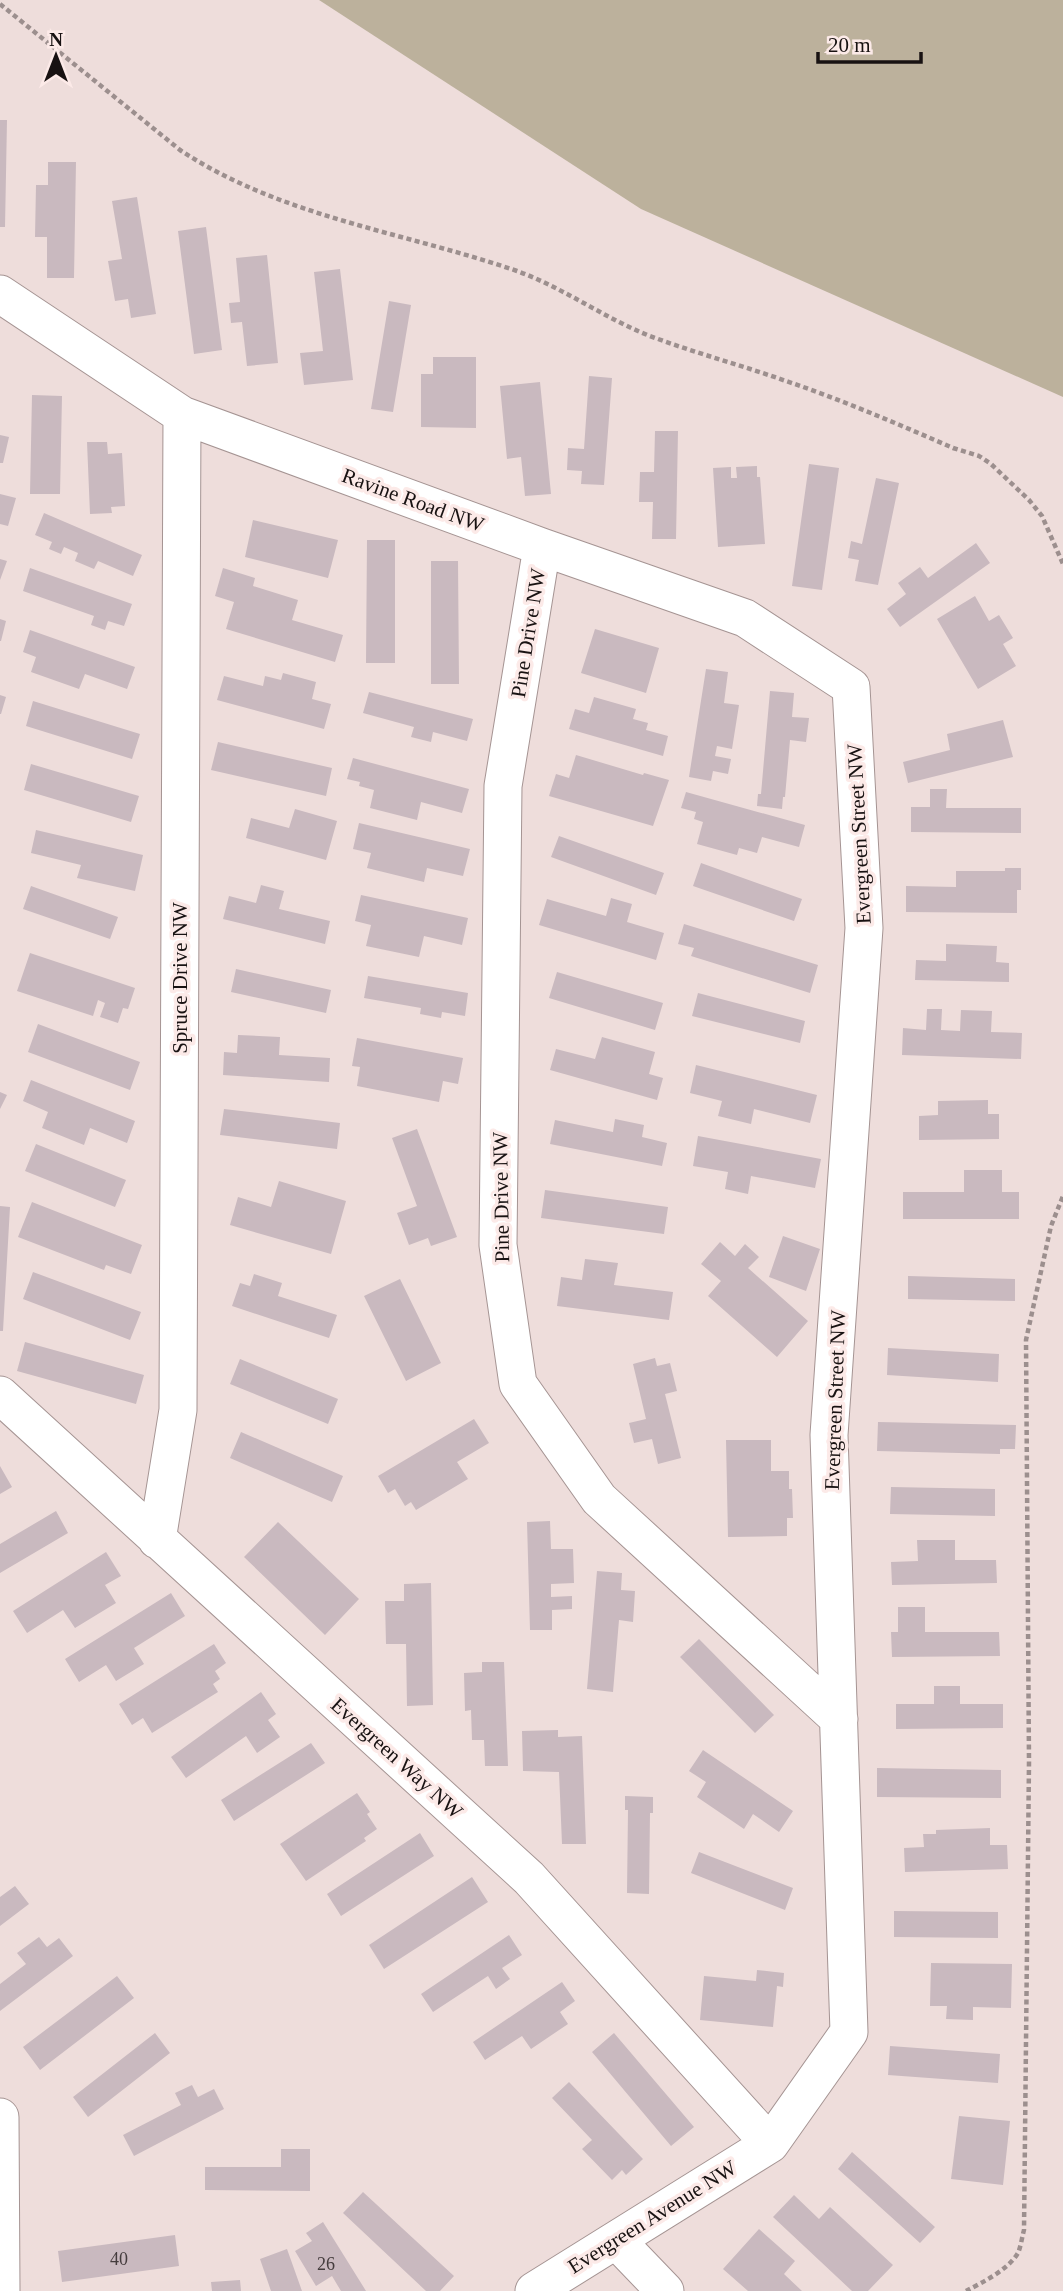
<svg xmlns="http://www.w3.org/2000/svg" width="1063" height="2291" font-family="Georgia,serif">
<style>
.green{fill:#bcb19c}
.building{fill:#c9b9bf}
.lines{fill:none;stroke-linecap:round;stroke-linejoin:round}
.minor-casing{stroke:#a59493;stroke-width:39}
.path{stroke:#9c8f8e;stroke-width:4.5;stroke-dasharray:5 3.5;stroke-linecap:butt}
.minor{stroke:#fff;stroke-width:37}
.labels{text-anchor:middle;stroke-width:7;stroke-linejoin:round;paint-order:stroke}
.number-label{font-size:18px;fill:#443c3d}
.street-label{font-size:21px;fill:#181212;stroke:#fceae8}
</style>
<rect width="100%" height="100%" fill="#eedddb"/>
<path class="green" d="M 319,0 L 1063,0 L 1063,397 L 641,209 Z"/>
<path class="building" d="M 0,120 L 7,120 L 5,227 L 0,227 Z
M 48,162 L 76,162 L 74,278 L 47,278 L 47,237 L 35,237 L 36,185 L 48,185 Z
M 137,197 L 156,314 L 131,318 L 128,299 L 115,301 L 108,261 L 122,259 L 112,201 Z
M 206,227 L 222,350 L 194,354 L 178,231 Z
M 267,255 L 278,363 L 247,366 L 242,322 L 231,323 L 229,303 L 240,302 L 236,258 Z
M 340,269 L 353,380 L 304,385 L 300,353 L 323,351 L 314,272 Z
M 389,301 L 411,305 L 393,412 L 371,409 Z
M 433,357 L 476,357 L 476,428 L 421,427 L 421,374 L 433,374 Z
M 589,376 L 612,378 L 604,485 L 581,484 L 582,471 L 567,470 L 568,448 L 584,449 Z
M 540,382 L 551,494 L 525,496 L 521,457 L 507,459 L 500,386 Z
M 32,395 L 62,396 L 60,494 L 30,494 Z
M 655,431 L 678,431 L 676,539 L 652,539 L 653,502 L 639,502 L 640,472 L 654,472 Z
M 0,435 L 9,437 L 3,463 L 0,463 Z
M 87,442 L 107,442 L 108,454 L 122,453 L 125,506 L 111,507 L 112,513 L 90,514 Z
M 809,464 L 839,468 L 822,590 L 792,586 Z
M 757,466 L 757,477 L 760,477 L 765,544 L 718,547 L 713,468 L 731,467 L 731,478 L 737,478 L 736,467 Z
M 876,478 L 899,483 L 878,585 L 855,581 L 859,560 L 848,558 L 851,541 L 862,544 Z
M 0,494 L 16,498 L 8,526 L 0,524 Z
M 44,513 L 142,555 L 133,576 L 98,561 L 94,569 L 75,561 L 78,553 L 64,547 L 61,554 L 49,549 L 52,542 L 35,535 Z
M 253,520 L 338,540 L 328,578 L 245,557 Z
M 367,540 L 395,540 L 395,663 L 366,663 Z
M 976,543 L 990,563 L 900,627 L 887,609 L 906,594 L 898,583 L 920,567 L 928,578 Z
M 0,559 L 7,561 L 0,580 Z
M 431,561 L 458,561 L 459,684 L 431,684 Z
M 30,568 L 132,604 L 124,626 L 108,621 L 105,630 L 91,625 L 94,616 L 23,591 Z
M 223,568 L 255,578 L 253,586 L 298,600 L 292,620 L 343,635 L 335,662 L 226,629 L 234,602 L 215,596 Z
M 975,596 L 989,621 L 999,615 L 1013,638 L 1003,644 L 1016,666 L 978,689 L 937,619 Z
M 0,619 L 6,621 L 1,641 L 0,641 Z
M 595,629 L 659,648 L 646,693 L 581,673 Z
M 30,630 L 135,667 L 127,689 L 85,674 L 79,689 L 31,672 L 36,657 L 23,652 Z
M 706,669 L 728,672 L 724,703 L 739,705 L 732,749 L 717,746 L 715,756 L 731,759 L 728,774 L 713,771 L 711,781 L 689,777 Z
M 283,673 L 316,682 L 312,699 L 331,704 L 324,729 L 217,700 L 224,676 L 263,686 L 265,676 L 281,680 Z
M 770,691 L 794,693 L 792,717 L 809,718 L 806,742 L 790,740 L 785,797 L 783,797 L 782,809 L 757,806 L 758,794 L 761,794 Z
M 369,692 L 473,719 L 467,741 L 433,732 L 431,742 L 411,737 L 414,727 L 363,713 Z
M 0,695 L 6,697 L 1,714 L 0,714 Z
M 594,697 L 636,709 L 633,719 L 648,723 L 646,730 L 668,736 L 663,756 L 569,729 L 575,709 L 589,713 Z
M 33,701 L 140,734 L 132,759 L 26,726 Z
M 1003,720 L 1013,757 L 908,783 L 903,762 L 950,750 L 947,734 Z
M 218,742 L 332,768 L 326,796 L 211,770 Z
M 576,755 L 643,775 L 644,773 L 669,780 L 653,826 L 549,796 L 556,774 L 569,778 Z
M 353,758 L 469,789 L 462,813 L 421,802 L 417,820 L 370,808 L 374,790 L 359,786 L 360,782 L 347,779 Z
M 31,764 L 139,796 L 131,822 L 24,790 Z
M 930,789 L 947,789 L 946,808 L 1021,808 L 1021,833 L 911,832 L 911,807 L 930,807 Z
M 686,792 L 805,825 L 799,847 L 762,837 L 757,853 L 739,848 L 737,855 L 697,844 L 703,822 L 694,819 L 696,812 L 681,808 Z
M 295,809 L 337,821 L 326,860 L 246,838 L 251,818 L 289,828 Z
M 359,823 L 470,849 L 463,876 L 427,868 L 424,882 L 367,868 L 371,853 L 353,849 Z
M 36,830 L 143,855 L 135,891 L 77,878 L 81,865 L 31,853 Z
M 559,836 L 664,873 L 656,895 L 551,857 Z
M 701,863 L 802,899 L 794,921 L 693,886 Z
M 1005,868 L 1021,868 L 1021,890 L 1017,890 L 1017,913 L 906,912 L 906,886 L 956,887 L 956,871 L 1005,871 Z
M 261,885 L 284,891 L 279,909 L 330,921 L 325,944 L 223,919 L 229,896 L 256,903 Z
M 31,886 L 118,917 L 110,939 L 23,909 Z
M 361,895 L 468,918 L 462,945 L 424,936 L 419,957 L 366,946 L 371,925 L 355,921 Z
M 611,898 L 632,904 L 627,922 L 664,933 L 656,960 L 539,925 L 547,899 L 606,916 Z
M 684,924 L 818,965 L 810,993 L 691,956 L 694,948 L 678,944 Z
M 946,944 L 997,946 L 996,962 L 1009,963 L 1009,982 L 915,980 L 916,960 L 946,961 Z
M 30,953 L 135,988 L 128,1009 L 123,1008 L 118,1023 L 100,1017 L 105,1003 L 98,1000 L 93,1016 L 17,991 Z
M 236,969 L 331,990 L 326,1013 L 231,992 Z
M 557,972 L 663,1003 L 655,1030 L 549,998 Z
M 368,976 L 468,993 L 465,1016 L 442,1012 L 441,1018 L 420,1014 L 421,1008 L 364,998 Z
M 698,993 L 805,1021 L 800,1043 L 692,1016 Z
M 927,1009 L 942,1009 L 941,1030 L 960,1031 L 961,1010 L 992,1011 L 991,1032 L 1022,1033 L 1021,1059 L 902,1055 L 903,1028 L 926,1030 Z
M 38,1024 L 140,1062 L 130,1090 L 28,1052 Z
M 238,1035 L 280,1037 L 279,1055 L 330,1058 L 329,1082 L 223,1075 L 224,1052 L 237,1053 Z
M 602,1037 L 655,1052 L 649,1074 L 663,1078 L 657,1100 L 550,1070 L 556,1049 L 595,1059 Z
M 357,1038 L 463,1058 L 458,1084 L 443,1081 L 439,1102 L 357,1086 L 360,1067 L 352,1066 Z
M 696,1065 L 817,1095 L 810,1123 L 754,1109 L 751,1124 L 718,1116 L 722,1101 L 690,1093 Z
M 31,1080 L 135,1121 L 127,1143 L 90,1128 L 84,1145 L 42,1128 L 48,1112 L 23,1101 Z
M 0,1092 L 7,1095 L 0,1109 Z
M 988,1100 L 988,1114 L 999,1114 L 999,1139 L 919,1140 L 919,1116 L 938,1115 L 938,1101 Z
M 224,1109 L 340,1123 L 337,1149 L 220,1135 Z
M 615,1119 L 644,1125 L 642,1137 L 667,1143 L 662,1166 L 550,1144 L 555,1120 L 613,1132 Z
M 417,1129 L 457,1237 L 431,1246 L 428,1238 L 409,1245 L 397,1213 L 417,1206 L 392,1138 Z
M 698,1136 L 821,1159 L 815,1188 L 751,1176 L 748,1194 L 725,1189 L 728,1172 L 693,1166 Z
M 36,1144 L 126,1180 L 115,1207 L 25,1171 Z
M 964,1170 L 1002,1170 L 1002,1192 L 1019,1192 L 1019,1219 L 903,1219 L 903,1192 L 964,1192 Z
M 279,1181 L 346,1201 L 331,1254 L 230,1225 L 238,1197 L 271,1207 Z
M 545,1190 L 668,1207 L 664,1234 L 541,1218 Z
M 32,1202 L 142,1245 L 131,1274 L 106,1265 L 104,1270 L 18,1237 Z
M 0,1206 L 10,1207 L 3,1331 L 0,1331 Z
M 783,1236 L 820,1249 L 806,1291 L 769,1277 Z
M 720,1242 L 735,1256 L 745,1244 L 759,1257 L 748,1268 L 808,1321 L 777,1357 L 708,1296 L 721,1281 L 701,1264 Z
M 585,1259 L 618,1263 L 614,1285 L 673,1292 L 669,1320 L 557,1306 L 561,1277 L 582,1280 Z
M 33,1272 L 141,1312 L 130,1340 L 23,1299 Z
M 254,1274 L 282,1283 L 278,1296 L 337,1315 L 329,1338 L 232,1306 L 240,1283 L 250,1286 Z
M 908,1276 L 1015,1279 L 1015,1301 L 908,1299 Z
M 400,1279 L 441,1363 L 406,1381 L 364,1296 Z
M 25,1342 L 144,1375 L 136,1404 L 17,1371 Z
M 888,1348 L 999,1354 L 998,1382 L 887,1375 Z
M 655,1358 L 657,1366 L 670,1363 L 677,1391 L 665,1394 L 681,1458 L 658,1464 L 652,1439 L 634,1443 L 629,1423 L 646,1419 L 633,1364 Z
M 240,1359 L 338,1399 L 328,1424 L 230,1384 Z
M 474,1419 L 489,1443 L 457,1462 L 468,1479 L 416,1510 L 411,1502 L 405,1506 L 395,1489 L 388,1493 L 378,1476 Z
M 878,1422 L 1016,1425 L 1015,1449 L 1000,1449 L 1000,1454 L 877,1451 Z
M 241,1432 L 343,1476 L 332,1502 L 230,1458 Z
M 726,1440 L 771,1440 L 771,1471 L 789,1471 L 789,1489 L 792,1489 L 793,1518 L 787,1518 L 787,1536 L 728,1537 Z
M 0,1466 L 12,1487 L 0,1494 Z
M 891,1487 L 995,1489 L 995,1516 L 890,1514 Z
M 56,1511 L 68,1533 L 0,1573 L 0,1544 Z
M 550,1521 L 551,1549 L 573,1549 L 574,1583 L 551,1584 L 551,1597 L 572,1596 L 572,1609 L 552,1610 L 552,1630 L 530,1630 L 527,1522 Z
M 278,1522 L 359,1599 L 325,1635 L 244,1557 Z
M 917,1540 L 955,1540 L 955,1560 L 996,1560 L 997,1583 L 892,1585 L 891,1562 L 918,1561 Z
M 106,1552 L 121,1576 L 105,1585 L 116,1603 L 75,1628 L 63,1610 L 27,1633 L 13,1611 Z
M 597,1571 L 622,1573 L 621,1590 L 635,1591 L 633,1622 L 619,1620 L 613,1692 L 587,1689 Z
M 431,1583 L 433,1705 L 407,1706 L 406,1644 L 386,1644 L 385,1601 L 404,1601 L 404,1584 Z
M 171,1593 L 185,1616 L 134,1648 L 144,1664 L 116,1681 L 106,1665 L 79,1682 L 65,1659 Z
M 898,1607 L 925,1607 L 925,1632 L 999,1632 L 1000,1656 L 892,1657 L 891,1632 L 898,1632 Z
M 699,1639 L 774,1715 L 755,1733 L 680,1657 Z
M 214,1644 L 226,1663 L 215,1671 L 220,1679 L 213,1684 L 218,1692 L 152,1733 L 143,1718 L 132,1725 L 119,1704 Z
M 482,1662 L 504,1662 L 508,1766 L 485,1766 L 484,1740 L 472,1740 L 471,1710 L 465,1711 L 464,1673 L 482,1672 Z
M 934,1686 L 960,1686 L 960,1704 L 1003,1704 L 1003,1728 L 896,1729 L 896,1704 L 934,1704 Z
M 261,1692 L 276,1714 L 268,1720 L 280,1737 L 257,1753 L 246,1736 L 186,1778 L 171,1757 Z
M 558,1730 L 558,1737 L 582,1736 L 586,1844 L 562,1844 L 559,1772 L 523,1771 L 522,1731 Z
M 311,1743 L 325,1763 L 234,1821 L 221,1800 Z
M 703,1750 L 793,1811 L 779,1832 L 753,1814 L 744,1829 L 697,1797 L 706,1782 L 689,1771 Z
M 877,1768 L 1001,1770 L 1001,1798 L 877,1797 Z
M 357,1793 L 370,1812 L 367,1814 L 377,1829 L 364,1838 L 366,1841 L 306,1881 L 280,1844 Z
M 625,1796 L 653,1797 L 653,1813 L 650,1813 L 649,1894 L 627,1893 L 628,1810 L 625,1810 Z
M 990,1828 L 990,1845 L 1007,1845 L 1008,1869 L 905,1872 L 904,1848 L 924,1847 L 923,1834 L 936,1834 L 936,1830 Z
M 420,1833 L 434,1856 L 341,1916 L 327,1894 Z
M 699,1852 L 793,1888 L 785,1910 L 691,1873 Z
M 472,1877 L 488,1902 L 384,1969 L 369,1945 Z
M 15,1886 L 29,1904 L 0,1926 L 0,1897 Z
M 894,1911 L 998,1912 L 998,1938 L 894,1937 Z
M 509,1935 L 522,1955 L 502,1968 L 510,1979 L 496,1989 L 488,1976 L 433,2012 L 421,1994 Z
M 39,1937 L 47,1947 L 59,1938 L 73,1956 L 0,2011 L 0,1984 L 26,1964 L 17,1953 Z
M 931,1963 L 1012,1964 L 1011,2008 L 973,2007 L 973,2020 L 946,2019 L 947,2006 L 930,2006 Z
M 757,1970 L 784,1973 L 783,1987 L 777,1986 L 773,2027 L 700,2020 L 704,1976 L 756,1981 Z
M 117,1976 L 134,1998 L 40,2070 L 23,2047 Z
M 562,1982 L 575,2001 L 560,2012 L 568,2024 L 531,2049 L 522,2036 L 485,2060 L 473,2042 Z
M 155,2033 L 170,2053 L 88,2117 L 73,2097 Z
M 614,2033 L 694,2127 L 671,2146 L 592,2052 Z
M 890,2046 L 1000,2054 L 998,2083 L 888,2075 Z
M 569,2082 L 643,2159 L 626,2175 L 622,2170 L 612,2180 L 582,2149 L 592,2140 L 552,2098 Z
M 192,2085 L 198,2097 L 214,2089 L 224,2109 L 134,2156 L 123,2135 L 181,2105 L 175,2093 Z
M 959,2116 L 1010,2121 L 1003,2185 L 951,2179 Z
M 281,2149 L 310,2149 L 310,2191 L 205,2190 L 205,2167 L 281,2167 Z
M 852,2152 L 935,2227 L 920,2243 L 838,2169 Z
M 363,2192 L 454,2276 L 440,2291 L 426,2291 L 343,2213 Z
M 794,2195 L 819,2219 L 830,2207 L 893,2265 L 868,2291 L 852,2291 L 773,2217 Z
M 323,2222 L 366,2291 L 341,2291 L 332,2276 L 316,2286 L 295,2251 L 312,2241 L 306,2233 Z
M 759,2229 L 795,2261 L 784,2274 L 802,2291 L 748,2291 L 723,2269 Z
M 175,2235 L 179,2266 L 62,2282 L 58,2251 Z
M 287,2249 L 302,2291 L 271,2291 L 260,2259 Z
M 240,2280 L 241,2291 L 212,2291 L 211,2282 Z"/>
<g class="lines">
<defs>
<path id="minor" d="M 0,294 L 182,415 L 542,547 L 745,618 L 851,687 L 864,928 L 829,1435 L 849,2032 L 770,2144 L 534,2291
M 542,547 L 503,786 L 498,1245 L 518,1384 L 599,1499 L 839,1719
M 0,1395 L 529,1878 L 770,2144
M 157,1540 L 178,1410 L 182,415
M 0,2117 L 1,2291
M 616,2240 L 665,2291"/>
</defs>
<use href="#minor" class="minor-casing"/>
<path class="path" d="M 0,4 L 180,150 C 281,217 404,232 517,271 C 564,288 604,318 650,336 C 695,353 741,365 786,381 C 842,400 898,424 953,448 L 979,456 L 991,464 L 1029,500 L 1042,516 L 1063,564
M 966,2291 C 983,2282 1008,2270 1018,2253 C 1021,2246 1022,2237 1024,2230 L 1029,1762 L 1026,1340 L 1051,1226 L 1063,1196"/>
<use href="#minor" class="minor"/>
</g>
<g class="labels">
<g class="number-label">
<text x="119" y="2265">40</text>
<text x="326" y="2270">26</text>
</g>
<g class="street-label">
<text transform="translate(413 500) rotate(20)" y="7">Ravine Road NW</text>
<text transform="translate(528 633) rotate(-81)" y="7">Pine Drive NW</text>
<text transform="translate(859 834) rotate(-93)" y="7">Evergreen Street NW</text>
<text transform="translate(180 978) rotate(-90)" y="7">Spruce Drive NW</text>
<text transform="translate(501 1197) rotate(-91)" y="7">Pine Drive NW</text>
<text transform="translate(835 1400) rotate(-88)" y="7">Evergreen Street NW</text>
<text transform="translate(397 1758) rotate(42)" y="7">Evergreen Way NW</text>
<text transform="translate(652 2217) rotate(-32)" y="7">Evergreen Avenue NW</text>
</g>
</g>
<g transform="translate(56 56)" stroke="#fceae8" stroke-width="5" paint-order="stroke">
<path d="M0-5L12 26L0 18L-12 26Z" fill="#181212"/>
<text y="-10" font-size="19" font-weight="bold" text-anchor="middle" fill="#181212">N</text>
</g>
<path d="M818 52v10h103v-10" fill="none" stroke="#181212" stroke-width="3.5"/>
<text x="828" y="52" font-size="21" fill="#181212" stroke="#fceae8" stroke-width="5" paint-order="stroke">20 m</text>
</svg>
